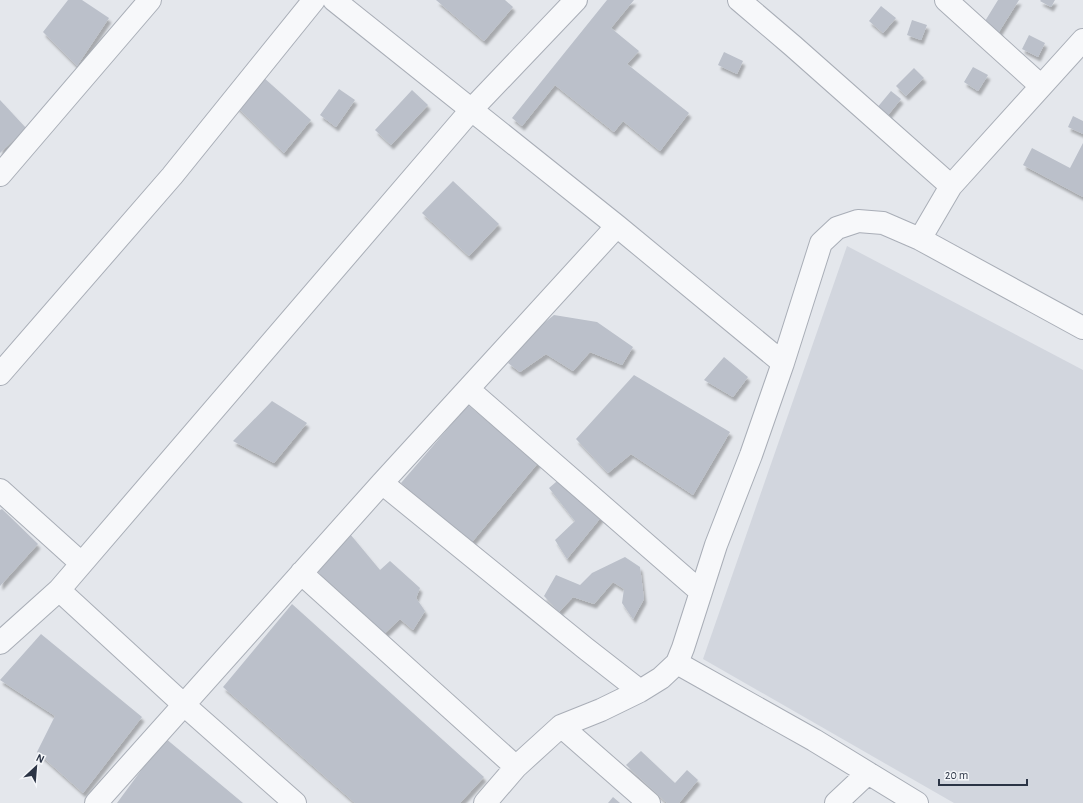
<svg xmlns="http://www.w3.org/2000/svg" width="1083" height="803" font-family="'Alegreya Sans',sans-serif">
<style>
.built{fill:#d2d6de}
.building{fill:#bbc0ca;filter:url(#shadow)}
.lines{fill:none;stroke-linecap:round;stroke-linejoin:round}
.minor-casing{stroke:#a9aeb7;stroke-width:24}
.minor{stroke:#f7f8fa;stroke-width:22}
</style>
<defs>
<filter id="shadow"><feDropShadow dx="2.5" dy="4.5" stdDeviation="1" flood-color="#0004"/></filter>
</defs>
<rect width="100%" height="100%" fill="#e4e7ec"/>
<path class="built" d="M 847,246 L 1083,370 L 1083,803 L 954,803 L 703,659 Z"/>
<path class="building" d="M 68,0 L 82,0 L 109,18 L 77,66 L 43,32 Z
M 436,0 L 505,0 L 513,7 L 484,41 Z
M 607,0 L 634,0 L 611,28 L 639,51 L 627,64 L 689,113 L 660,151 L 623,121 L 614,132 L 555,85 L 522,126 L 512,118 Z
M 998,0 L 1019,0 L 997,35 L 982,26 Z
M 1041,0 L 1055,0 L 1051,7 L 1040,1 Z
M 881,6 L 896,18 L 883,33 L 869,21 Z
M 912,20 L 927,25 L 921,40 L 907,35 Z
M 1029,35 L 1045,43 L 1038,57 L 1022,49 Z
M 724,52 L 743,61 L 737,74 L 718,65 Z
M 973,67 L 988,75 L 978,91 L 964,82 Z
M 914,68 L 924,78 L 906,96 L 896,86 Z
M 263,77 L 311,120 L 284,153 L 236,106 Z
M 339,89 L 355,100 L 336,127 L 320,115 Z
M 412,90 L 428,105 L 391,145 L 375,130 Z
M 891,91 L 901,99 L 884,120 L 876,109 Z
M 0,100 L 26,128 L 0,153 Z
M 1073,116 L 1083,121 L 1083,134 L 1068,127 Z
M 1083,143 L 1083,197 L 1023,165 L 1032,148 L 1070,168 Z
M 453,181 L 499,224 L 469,256 L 422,213 Z
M 554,315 L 597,322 L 633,347 L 622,365 L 590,352 L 573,371 L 546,354 L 520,372 L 508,363 L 534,331 Z
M 724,357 L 748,377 L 733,397 L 704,380 Z
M 634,375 L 730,432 L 693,495 L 631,454 L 608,473 L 576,439 Z
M 272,401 L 307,423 L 274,463 L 233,441 Z
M 468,405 L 528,455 L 543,457 L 472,542 L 401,483 Z
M 563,476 L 603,515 L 567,559 L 555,540 L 575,521 L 549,488 Z
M 2,509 L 38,544 L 0,586 L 0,510 Z
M 350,534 L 380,570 L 390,561 L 420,588 L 416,598 L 425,611 L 413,630 L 400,619 L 382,636 L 317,571 Z
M 625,557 L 640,567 L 644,599 L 633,619 L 622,603 L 624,589 L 613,582 L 594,604 L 573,597 L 559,612 L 544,596 L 556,575 L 580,585 L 592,573 Z
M 292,604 L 484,777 L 460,803 L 355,803 L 223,687 Z
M 41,634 L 142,717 L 83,793 L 37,752 L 55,716 L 0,680 Z
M 165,738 L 243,803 L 117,803 Z
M 641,751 L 675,783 L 687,770 L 698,780 L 679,803 L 667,803 L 626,765 Z
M 613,797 L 620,803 L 608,803 Z"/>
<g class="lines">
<defs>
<path id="minor" d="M 334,0 L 617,226 L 783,363
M 739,0 L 793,46 L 951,186
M 946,0 L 1041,86
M 0,175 L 150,0
M 920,239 L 951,186 L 1083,40
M 0,374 L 172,176 L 314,0
M 468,389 L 701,592
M 382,483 L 585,648 L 640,691
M 0,490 L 81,563
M 301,573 L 516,767
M 59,590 L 183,704 L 295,803
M 0,643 L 59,590 L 472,109 L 576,0
M 677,663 L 814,740 L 917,803
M 561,726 L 649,803
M 96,803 L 382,483 L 617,226
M 485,803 L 516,767 L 561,726 L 601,710 L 640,691 L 661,678 L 677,663 L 683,648 L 716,545 L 751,455 L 783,363 L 821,243 L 837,228 L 858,221 L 883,223 L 920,239 L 1083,328
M 836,803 L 868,773"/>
</defs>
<use href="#minor" class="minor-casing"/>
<use href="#minor" class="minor"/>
</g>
<g transform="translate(36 767) rotate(26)" stroke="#f4f6f9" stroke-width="3" paint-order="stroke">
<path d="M0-3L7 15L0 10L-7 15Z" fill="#2b3445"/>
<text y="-6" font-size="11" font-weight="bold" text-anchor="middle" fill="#2b3445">N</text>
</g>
<path d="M939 779v6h88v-6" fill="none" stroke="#2b3445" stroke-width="2"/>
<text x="945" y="779" font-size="12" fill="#2b3445" stroke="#f4f6f9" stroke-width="3" paint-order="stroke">20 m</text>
</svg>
